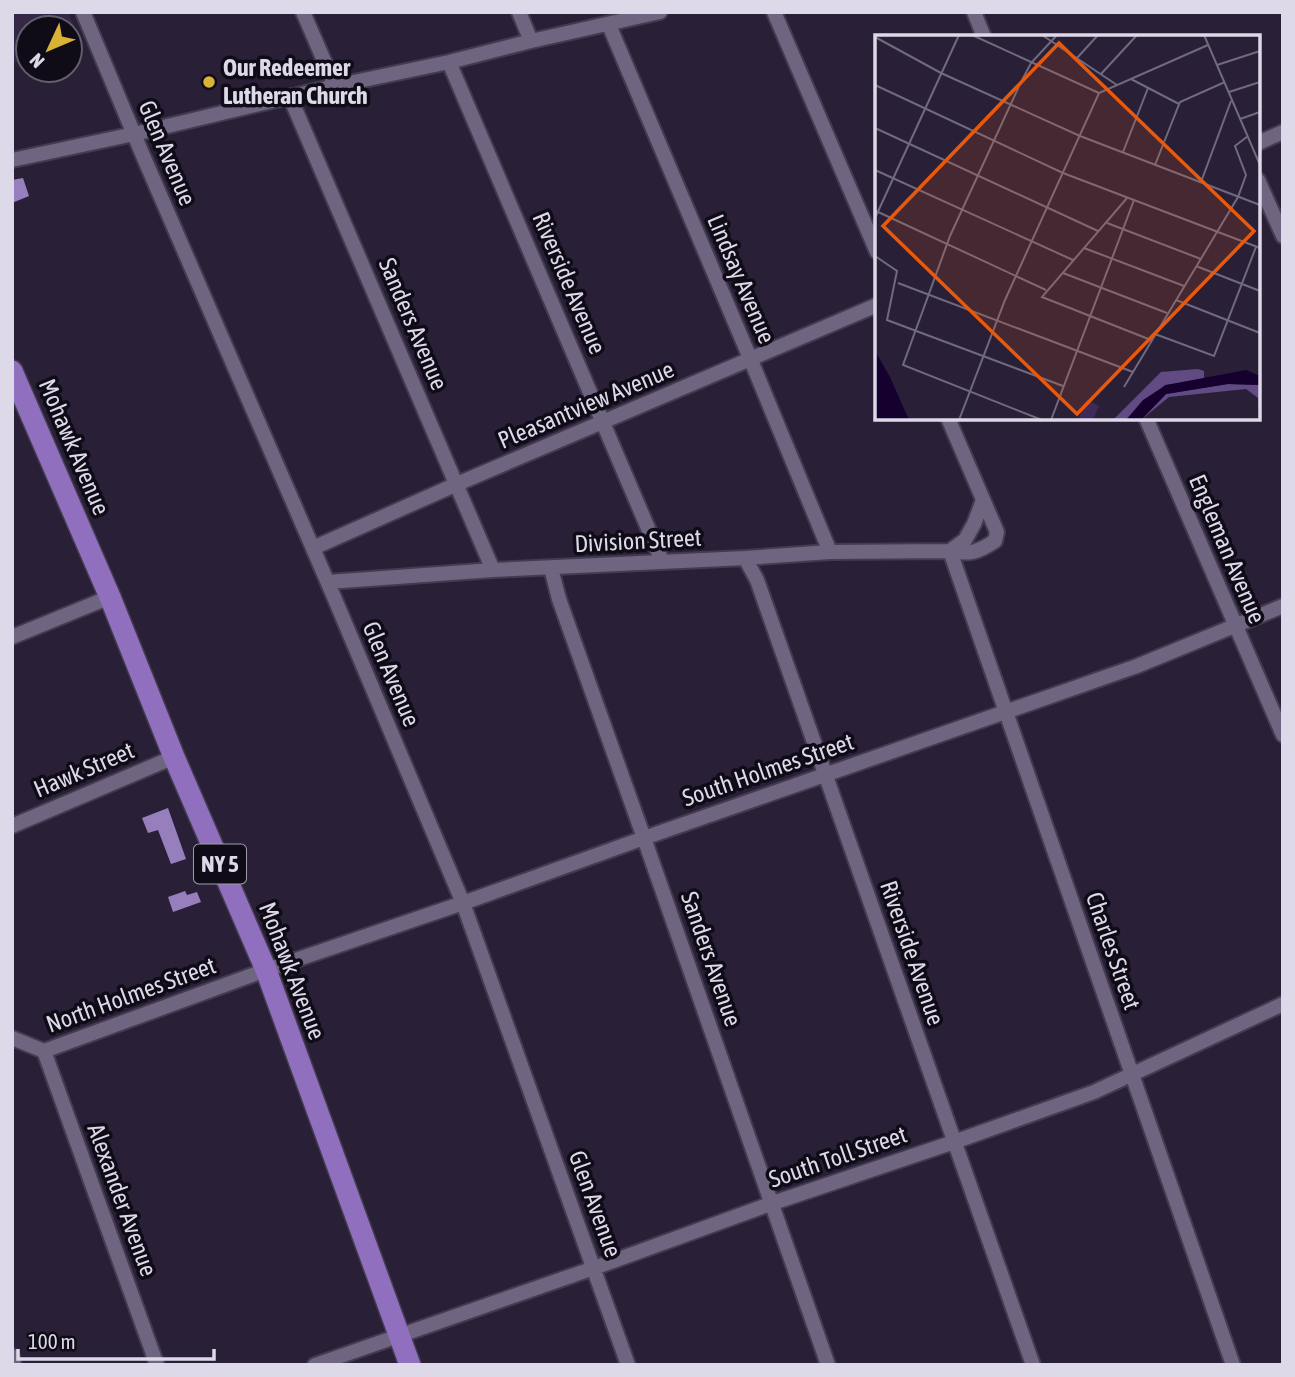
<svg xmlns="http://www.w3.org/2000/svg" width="1295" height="1377" font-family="'Asap Condensed',sans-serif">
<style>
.built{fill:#342846}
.building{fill:#977fbe}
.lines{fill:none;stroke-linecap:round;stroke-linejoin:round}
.minor-casing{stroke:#433b4f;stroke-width:18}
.primary-casing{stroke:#433b4f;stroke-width:24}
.minor{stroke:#6f6581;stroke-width:14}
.primary{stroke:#8f6fbe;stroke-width:21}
.poi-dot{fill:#d9b334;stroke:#100c17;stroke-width:2.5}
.labels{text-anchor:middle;stroke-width:7;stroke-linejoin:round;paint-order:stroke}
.shield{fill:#100c17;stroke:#a09caa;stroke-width:2}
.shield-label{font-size:23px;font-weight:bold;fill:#ded9e9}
.poi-label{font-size:24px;font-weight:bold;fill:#ded9e9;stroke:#100c17;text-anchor:start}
.street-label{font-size:24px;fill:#ded9e9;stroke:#100c17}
.inset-road{fill:none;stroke:#716a7f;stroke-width:2}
.view{fill:#e8590c;fill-opacity:0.15;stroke:#e8590c;stroke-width:3.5}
.inset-edge{fill:none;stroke:#ded9e9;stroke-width:3.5}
</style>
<rect width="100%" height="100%" fill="#292038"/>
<path class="built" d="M 12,12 L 68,12 L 78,36 L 70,39 L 70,28 L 28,28 L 28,57 L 12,64 Z"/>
<path class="building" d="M 23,178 L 29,196 L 12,203 L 12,180 Z
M 168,808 L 186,859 L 171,864 L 158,830 L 148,833 L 142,818 Z
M 185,891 L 187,895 L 197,892 L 201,902 L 173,912 L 168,897 Z"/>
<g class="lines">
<defs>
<path id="minor" d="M 83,12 L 141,151 L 334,597 L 463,903 L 628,1365
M 303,12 L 335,86
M 519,12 L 531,41
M 774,12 L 877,252
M 974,12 L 984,37
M 609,25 L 750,358 L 830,552
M 449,62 L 662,561
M 290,97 L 493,570
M 1258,143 L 1283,132
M 12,160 L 134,134 L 335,86 L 449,62 L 531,41 L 660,12
M 1258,180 L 1283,236
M 1146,418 L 1283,735
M 313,548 L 457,484 L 877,305
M 950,551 L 1233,1365
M 950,551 L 965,540 L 974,524 L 983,500
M 745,558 L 757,580 L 1033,1365
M 551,568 L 559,599 L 644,838 L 828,1365
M 328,582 L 493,570 L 745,558 L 830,552 L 950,551 C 970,555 978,552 995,541 L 997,532 L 948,418
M 12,637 L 110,597
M 12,826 L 174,757
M 12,1038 L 44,1051 L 266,970 L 463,903 L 644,838 L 1137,666 L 1283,606
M 44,1051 L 157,1365
M 12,1356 L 14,1365
M 315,1365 L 594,1268 L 773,1203 L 954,1142 L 1094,1092 L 1283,1004"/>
<path id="primary" d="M 12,371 L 110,597 L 174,757 L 266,970 L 410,1365"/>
</defs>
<use href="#minor" class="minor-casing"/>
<use href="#primary" class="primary-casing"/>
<use href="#minor" class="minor"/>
<use href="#primary" class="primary"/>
</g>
<circle class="poi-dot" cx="209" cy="82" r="7"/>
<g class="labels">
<rect class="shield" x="194" y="844.5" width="52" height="39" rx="5"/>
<g class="shield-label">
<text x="220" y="872">NY 5</text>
</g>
<g class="poi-label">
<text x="223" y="76">Our Redeemer<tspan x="223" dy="28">Lutheran Church</tspan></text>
</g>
<g class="street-label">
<text transform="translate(167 153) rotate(67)" y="8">Glen Avenue</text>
<text transform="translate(741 279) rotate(67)" y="8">Lindsay Avenue</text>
<text transform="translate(569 283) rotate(67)" y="8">Riverside Avenue</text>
<text transform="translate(413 324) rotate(67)" y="8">Sanders Avenue</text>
<text transform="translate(586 405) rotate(-23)" y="8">Pleasantview Avenue</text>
<text transform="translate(74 447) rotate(67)" y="8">Mohawk Avenue</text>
<text transform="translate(638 541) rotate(-3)" y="8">Division Street</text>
<text transform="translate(1227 549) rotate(67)" y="8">Engleman Avenue</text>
<text transform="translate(391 674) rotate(67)" y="8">Glen Avenue</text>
<text transform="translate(84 770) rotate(-23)" y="8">Hawk Street</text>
<text transform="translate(768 770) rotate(-19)" y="8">South Holmes Street</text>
<text transform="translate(1113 951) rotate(71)" y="8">Charles Street</text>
<text transform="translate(912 953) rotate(71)" y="8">Riverside Avenue</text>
<text transform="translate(711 959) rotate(71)" y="8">Sanders Avenue</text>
<text transform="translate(292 971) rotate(69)" y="8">Mohawk Avenue</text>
<text transform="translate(131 995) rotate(-20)" y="8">North Holmes Street</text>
<text transform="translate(838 1157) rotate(-19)" y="8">South Toll Street</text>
<text transform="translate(122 1200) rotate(70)" y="8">Alexander Avenue</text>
<text transform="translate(595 1204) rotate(70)" y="8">Glen Avenue</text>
</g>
</g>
<g transform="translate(875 35)">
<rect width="385" height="385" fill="#292038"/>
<path d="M 212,365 L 224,371 L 218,385 L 203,385 Z" fill="#3e2a5a"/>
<path d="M 323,334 L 329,336 L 329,345 L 290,350 L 250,385 L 238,385 L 286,337 ZM 353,349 L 385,350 L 385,385 L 383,363 L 371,354 L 294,362 L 266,385 L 291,359 Z" fill="#624a85"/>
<path d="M 0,316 L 15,342 L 34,385 L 0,385 ZM 371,335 L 385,341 L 385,350 L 353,349 L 291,359 L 266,385 L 251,385 L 268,365 L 291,350 Z" fill="#15002e"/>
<path class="inset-road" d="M 97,0 L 224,58M 167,0 L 242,50M 329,0 L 385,130M 0,2 L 66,38 L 205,101 L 385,170M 202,23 L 223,0M 342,30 L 385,16M 226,39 L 262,0M 256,44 L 304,69M 0,50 L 188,138 L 385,213M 354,57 L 385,47M 365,84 L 385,77M 0,93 L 223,196M 248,117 L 273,53M 280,130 L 305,67 L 350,47M 0,135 L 198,225M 326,147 L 356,66M 252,163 L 167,262 L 276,305M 1,176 L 171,255M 0,183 L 84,0M 232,188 L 326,224M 209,213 L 309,251M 0,221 L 22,236 L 12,285 L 188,351M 321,231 L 385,256M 188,238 L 292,278M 23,248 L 258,337M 301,265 L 385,298M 280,299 L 339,321 L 381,212M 249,352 L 363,162 L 371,140 L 360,111 L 373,101M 84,385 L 130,265 L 224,58 L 333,10M 167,385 L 28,330 L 75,201 L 145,49 L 156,28 L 182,0M 176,385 L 259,165"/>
<path class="view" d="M 184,8 L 379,196 L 202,379 L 8,191 Z"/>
<rect width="385" height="385" class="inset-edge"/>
</g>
<rect width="1295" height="1377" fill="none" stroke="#ded9e9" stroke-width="28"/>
<g transform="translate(49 49) rotate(226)"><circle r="33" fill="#100c17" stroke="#625e6b" stroke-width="2"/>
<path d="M0-5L12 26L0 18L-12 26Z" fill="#d9b334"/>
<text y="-10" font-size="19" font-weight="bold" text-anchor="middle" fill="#ded9e9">N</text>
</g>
<path d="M18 1349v10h196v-10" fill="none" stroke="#ded9e9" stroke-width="3.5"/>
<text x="28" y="1349" font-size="21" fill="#ded9e9" stroke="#100c17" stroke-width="5" paint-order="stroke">100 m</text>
</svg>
